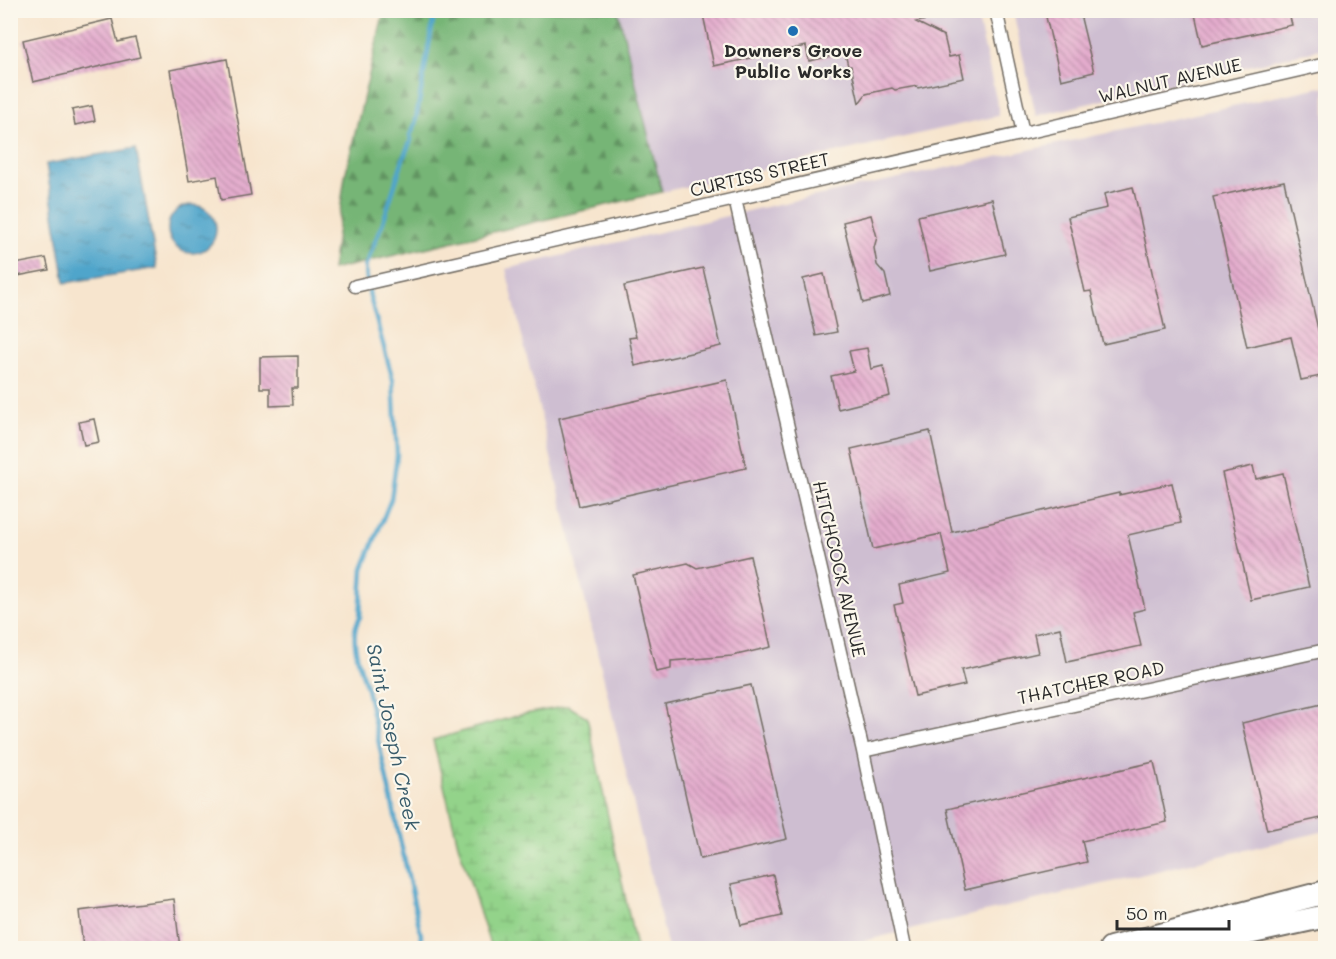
<svg xmlns="http://www.w3.org/2000/svg" width="1336" height="959" font-family="Mali,sans-serif">
<style>
.industrial{fill:#cebed1}
.forest{fill:url(#forest-firs);stroke:#507050;stroke-width:1.5}
.wetland{fill:url(#wetland-marsh);stroke:#5f7f5a;stroke-width:1.5}
.water{fill:url(#water-ripples);stroke:#3d687b;stroke-width:1.5}
.lines{fill:none;stroke-linecap:round;stroke-linejoin:round}
.stream{stroke:#4fa5cb;stroke-width:4.5}
.building{fill:url(#building-back-hatch)}
.minor-casing{stroke:#726c64;stroke-width:15}
.motorway-casing{stroke:#726c64;stroke-width:26}
.minor{stroke:#fff;stroke-width:12}
.motorway{stroke:#fff;stroke-width:22}
.poi-dot{fill:#1f6fb2;stroke:#fbf7ec;stroke-width:2}
.labels{text-anchor:middle;stroke-width:4.5;stroke-linejoin:round;paint-order:stroke}
.poi-label{font-size:18px;font-weight:bold;fill:#2b2b2b;stroke:#fbf7ec}
.street-label{font-size:18px;fill:#2b2b2b;stroke:#fbf7ec}
.water-label{font-size:20px;font-style:italic;fill:#395c6b;stroke:#fbf7ec}
</style>
<defs>
<pattern id="forest-firs" width="22" height="20" patternUnits="userSpaceOnUse" patternTransform="scale(1.5)"><rect width="22" height="20" fill="#76b576"/><path d="M5 1l3.5 6h-7zM16 11l3.5 6h-7z" fill="#619361"/></pattern>
<pattern id="wetland-marsh" width="20" height="14" patternUnits="userSpaceOnUse" patternTransform="scale(1.5)"><rect width="20" height="14" fill="#93d38a"/><path d="M1 5h8M5 5V1M11 12h8M15 12V8" fill="none" stroke="#7fb577"/></pattern>
<pattern id="water-ripples" width="26" height="14" patternUnits="userSpaceOnUse" patternTransform="scale(1.5)"><rect width="26" height="14" fill="#4fa5cb"/><path d="M2 4q2-2 4 0t4 0M15 11q2-2 4 0t4 0" fill="none" stroke="#4287a5"/></pattern>
<pattern id="building-back-hatch" width="6" height="6" patternUnits="userSpaceOnUse" patternTransform="scale(1.5)"><rect width="6" height="6" fill="#e4accd"/><path d="M-1 5l2 2M0 0l6 6M5-1l2 2" fill="none" stroke="#b98ca7"/></pattern>
</defs>
<rect width="100%" height="100%" fill="#fbf7ec"/>
<filter id="ink" filterUnits="userSpaceOnUse"><feTurbulence type="fractalNoise" baseFrequency=".0167" numOctaves="2"/><feDisplacementMap in="SourceGraphic" scale="12" xChannelSelector="R" yChannelSelector="G"/><feConvolveMatrix kernelMatrix="1 2 1 2 8 2 1 2 1" color-interpolation-filters="sRGB"/></filter>
<filter id="wash" filterUnits="userSpaceOnUse"><feTurbulence type="fractalNoise" baseFrequency=".008" numOctaves="4" result="noise"/><feDisplacementMap in="SourceGraphic" scale="24" xChannelSelector="R" yChannelSelector="G"/><feGaussianBlur stdDeviation="1.35" result="paint"/><feColorMatrix in="noise" values="0 0 0 0 0 0 0 0 0 0 0 0 0 0 0 0 0 1.4 0 .05"/><feComposite in="paint" operator="in"/></filter>
<g filter="url(#wash)">
<rect width="100%" height="100%" fill="#f7e5ce"/>
<path class="industrial" d="M 618,11 L 976,11 L 998,107 L 998,116 L 662,192 Z
M 1013,11 L 1325,11 L 1325,48 L 1036,116 Z
M 1325,86 L 1325,831 L 834,948 L 668,948 L 506,269 L 756,209 Z"/>
<path class="forest" d="M 384,11 L 618,11 L 662,192 L 332,270 L 345,176 Z"/>
<path class="wetland" d="M 568,706 L 587,717 L 636,948 L 491,948 L 458,844 L 433,740 L 520,715 Z"/>
<path class="water" d="M 136,148 L 157,268 L 65,283 L 46,164 Z
M168 229a24 24 0 1 1 48 0a24 24 0 1 1-48 0Z"/>
<g class="lines">
<path class="stream" d="M 420,948 L 421,935 L 367,689 C 361,668 347,637 360,617 L 363,569 L 391,499 L 397,455 L 393,380 L 370,297 L 365,267 L 383,222 L 404,156 L 411,140 L 410,135 L 415,125 L 435,10"/>
</g>
<g id="blocks">
<path class="building" d="M 702,10 L 946,10 L 947,16 L 916,22 L 944,36 L 949,57 L 959,55 L 964,78 L 918,88 L 917,86 L 895,90 L 892,88 L 866,94 L 859,103 L 851,66 L 848,66 L 845,53 L 809,61 L 806,46 L 714,66 Z
M 1073,10 L 1079,10 L 1094,72 L 1061,80 L 1046,17 Z
M 1194,10 L 1288,10 L 1292,25 L 1202,45 Z
M 112,19 L 118,42 L 135,38 L 140,57 L 33,82 L 23,40 Z
M 227,59 L 251,195 L 221,200 L 217,176 L 189,181 L 170,70 Z
M 92,106 L 95,121 L 75,125 L 72,110 Z
M 1284,181 L 1326,364 L 1326,375 L 1301,380 L 1291,337 L 1247,347 L 1213,197 Z
M 1133,187 L 1165,330 L 1103,344 L 1091,291 L 1085,292 L 1068,217 L 1107,208 L 1104,194 Z
M 992,199 L 1005,254 L 930,271 L 918,216 Z
M 871,215 L 877,237 L 874,248 L 877,265 L 885,274 L 890,296 L 863,303 L 843,222 Z
M 46,258 L 49,270 L 17,276 L 15,264 Z
M 703,268 L 721,346 L 635,366 L 629,338 L 636,337 L 624,286 Z
M 824,274 L 837,332 L 816,336 L 803,279 Z
M 867,348 L 871,369 L 883,366 L 890,396 L 838,409 L 831,376 L 854,371 L 849,351 Z
M 298,356 L 298,388 L 292,388 L 293,405 L 270,406 L 270,388 L 260,388 L 260,357 Z
M 727,380 L 746,468 L 579,506 L 559,418 Z
M 94,419 L 99,442 L 84,445 L 79,422 Z
M 930,431 L 952,532 L 1119,493 L 1119,495 L 1172,483 L 1181,523 L 1128,535 L 1145,609 L 1133,612 L 1141,646 L 1067,662 L 1060,628 L 1034,634 L 1038,653 L 961,670 L 965,685 L 915,696 L 894,605 L 903,603 L 899,585 L 950,573 L 941,534 L 873,549 L 851,449 Z
M 1253,466 L 1256,479 L 1283,473 L 1309,587 L 1251,600 L 1222,473 Z
M 750,556 L 771,647 L 732,656 L 671,661 L 671,669 L 656,672 L 633,575 L 688,563 L 697,568 Z
M 751,685 L 787,839 L 700,859 L 665,704 Z
M 1326,703 L 1326,817 L 1267,830 L 1242,723 Z
M 1154,762 L 1167,822 L 1082,841 L 1087,862 L 965,890 L 947,809 Z
M 773,875 L 782,916 L 741,925 L 731,884 Z
M 174,899 L 180,948 L 83,948 L 79,911 Z"/>
</g>
</g>
<g filter="url(#ink)">
<use href="#blocks" fill-opacity="0" stroke="#726c64" stroke-width="1.5"/>
<g class="lines">
<defs>
<path id="minor" d="M 996,10 L 1023,133
M 735,199 L 863,751 L 904,948
M 355,286 L 1326,64
M 863,751 L 1326,650"/>
<path id="motorway" d="M 1111,948 L 1326,892
M 1180,948 L 1326,916"/>
</defs>
<use href="#minor" class="minor-casing"/>
<use href="#motorway" class="motorway-casing"/>
<use href="#minor" class="minor"/>
<use href="#motorway" class="motorway"/>
</g>
</g>
<circle class="poi-dot" cx="793" cy="31" r="6"/>
<g class="labels">
<g class="poi-label">
<text x="793" y="57">Downers Grove<tspan x="793" dy="21">Public Works</tspan></text>
</g>
<g class="street-label">
<text transform="translate(1170 81) rotate(-13)" y="6">WALNUT AVENUE</text>
<text transform="translate(760 175) rotate(-13)" y="6">CURTISS STREET</text>
<text transform="translate(839 569) rotate(77)" y="6">HITCHCOCK AVENUE</text>
<text transform="translate(1091 683) rotate(-12)" y="6">THATCHER ROAD</text>
</g>
<g class="water-label">
<text transform="translate(393 737) rotate(78)" y="7">Saint Joseph Creek</text>
</g>
</g>
<rect width="1336" height="959" fill="none" stroke="#fbf7ec" stroke-width="36"/>
<path d="M1117 920v9h112v-9" fill="none" stroke="#2b2b2b" stroke-width="3"/>
<text x="1126" y="920" font-size="18" fill="#2b2b2b" stroke="#fbf7ec" stroke-width="4.5" paint-order="stroke">50 m</text>
</svg>
